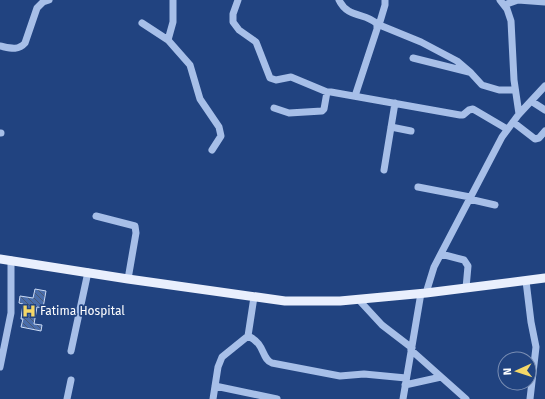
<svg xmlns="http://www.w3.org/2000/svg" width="545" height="399" font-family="'Fira Sans',sans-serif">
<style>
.building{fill:url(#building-back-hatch);stroke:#cbdbf6}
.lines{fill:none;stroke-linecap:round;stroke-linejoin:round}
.minor{stroke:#a7bfe8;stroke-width:7}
.major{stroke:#e9effd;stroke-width:9}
.labels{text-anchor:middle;stroke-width:3.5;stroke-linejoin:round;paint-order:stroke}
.poi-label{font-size:12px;fill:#fff;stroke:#214380;text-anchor:start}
</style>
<defs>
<pattern id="building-back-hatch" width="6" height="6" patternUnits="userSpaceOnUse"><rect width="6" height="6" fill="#4a6daa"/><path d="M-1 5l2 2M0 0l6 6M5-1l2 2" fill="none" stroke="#4b5972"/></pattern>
</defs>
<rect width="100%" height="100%" fill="#214380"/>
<path class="building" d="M 35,289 L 46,291 L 43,308 L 37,307 L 34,324 L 42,325 L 41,331 L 21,327 L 23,319 L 21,319 L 23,304 L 19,303 L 20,296 L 33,298 Z"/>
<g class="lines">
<path class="minor" d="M 173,0 L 173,22 L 168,40 L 190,65 L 200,99 L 219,127 L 221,136 L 212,150
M 238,0 L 233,14 L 233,22 L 239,30 L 256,42 L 270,78 L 276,80 L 291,77 L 327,92
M 339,0 C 348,19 366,12 377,24 L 377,29 L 355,96
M 500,0 L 507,9 L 511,21 L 514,80 L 519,114
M 504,5 L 518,0 L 545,2
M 142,23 L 168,40
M 377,24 L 421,42 L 457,61 L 471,73 L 482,85 L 499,90 L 515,90
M 379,25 L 385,5 L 385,0
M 0,46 C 10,48 18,51 25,43 L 37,8 L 43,2 L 49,0
M 413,58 L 469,72
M 531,101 L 545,110
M 274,108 L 289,113 L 322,111 L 324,109 L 327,92 L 331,92 L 460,115 L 463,115 L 469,110 L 473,109 L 507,129
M 513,122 L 535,139 L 539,138 L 545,131
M 391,127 L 411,131
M 0,133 L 1,133
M 384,170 L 395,103
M 418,187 L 470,197
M 469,199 L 495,205
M 96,216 L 135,226 L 136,233 L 128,279
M 441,254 L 464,260 L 468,266 L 466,288
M 526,281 L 531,322 L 536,347 L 530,399
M 426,293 L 434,267 L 502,137 L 519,114 L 545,86
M 358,299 L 382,325 L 412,348
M 248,336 C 266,344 261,359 272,363 L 340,376 L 364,374 L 406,378
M 411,350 L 466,399
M 71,351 L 88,272
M 0,367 L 11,313 L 11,260
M 405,385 L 441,377
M 215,386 L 277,399
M 67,399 L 71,380
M 213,399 L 218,367 L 222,357 L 248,336 L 254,297
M 403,399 L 421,293"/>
<path class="major" d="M 0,259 L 128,279 L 285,301 L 340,301 L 426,293 L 545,278"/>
</g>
<defs>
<symbol id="hospital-bare" viewBox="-9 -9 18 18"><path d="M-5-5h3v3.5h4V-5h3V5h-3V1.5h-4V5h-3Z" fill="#f4d768" stroke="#214380" stroke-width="2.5" paint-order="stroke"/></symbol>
</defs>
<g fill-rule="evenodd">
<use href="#hospital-bare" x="19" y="301" width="20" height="20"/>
</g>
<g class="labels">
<g class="poi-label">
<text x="40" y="315">Fatima Hospital</text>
</g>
</g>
<g transform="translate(517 371) rotate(267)"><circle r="19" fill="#214380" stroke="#7a8eb3"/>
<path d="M0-3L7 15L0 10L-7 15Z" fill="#f4d768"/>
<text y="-6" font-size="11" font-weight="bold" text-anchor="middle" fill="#ffffff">N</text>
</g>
</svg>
